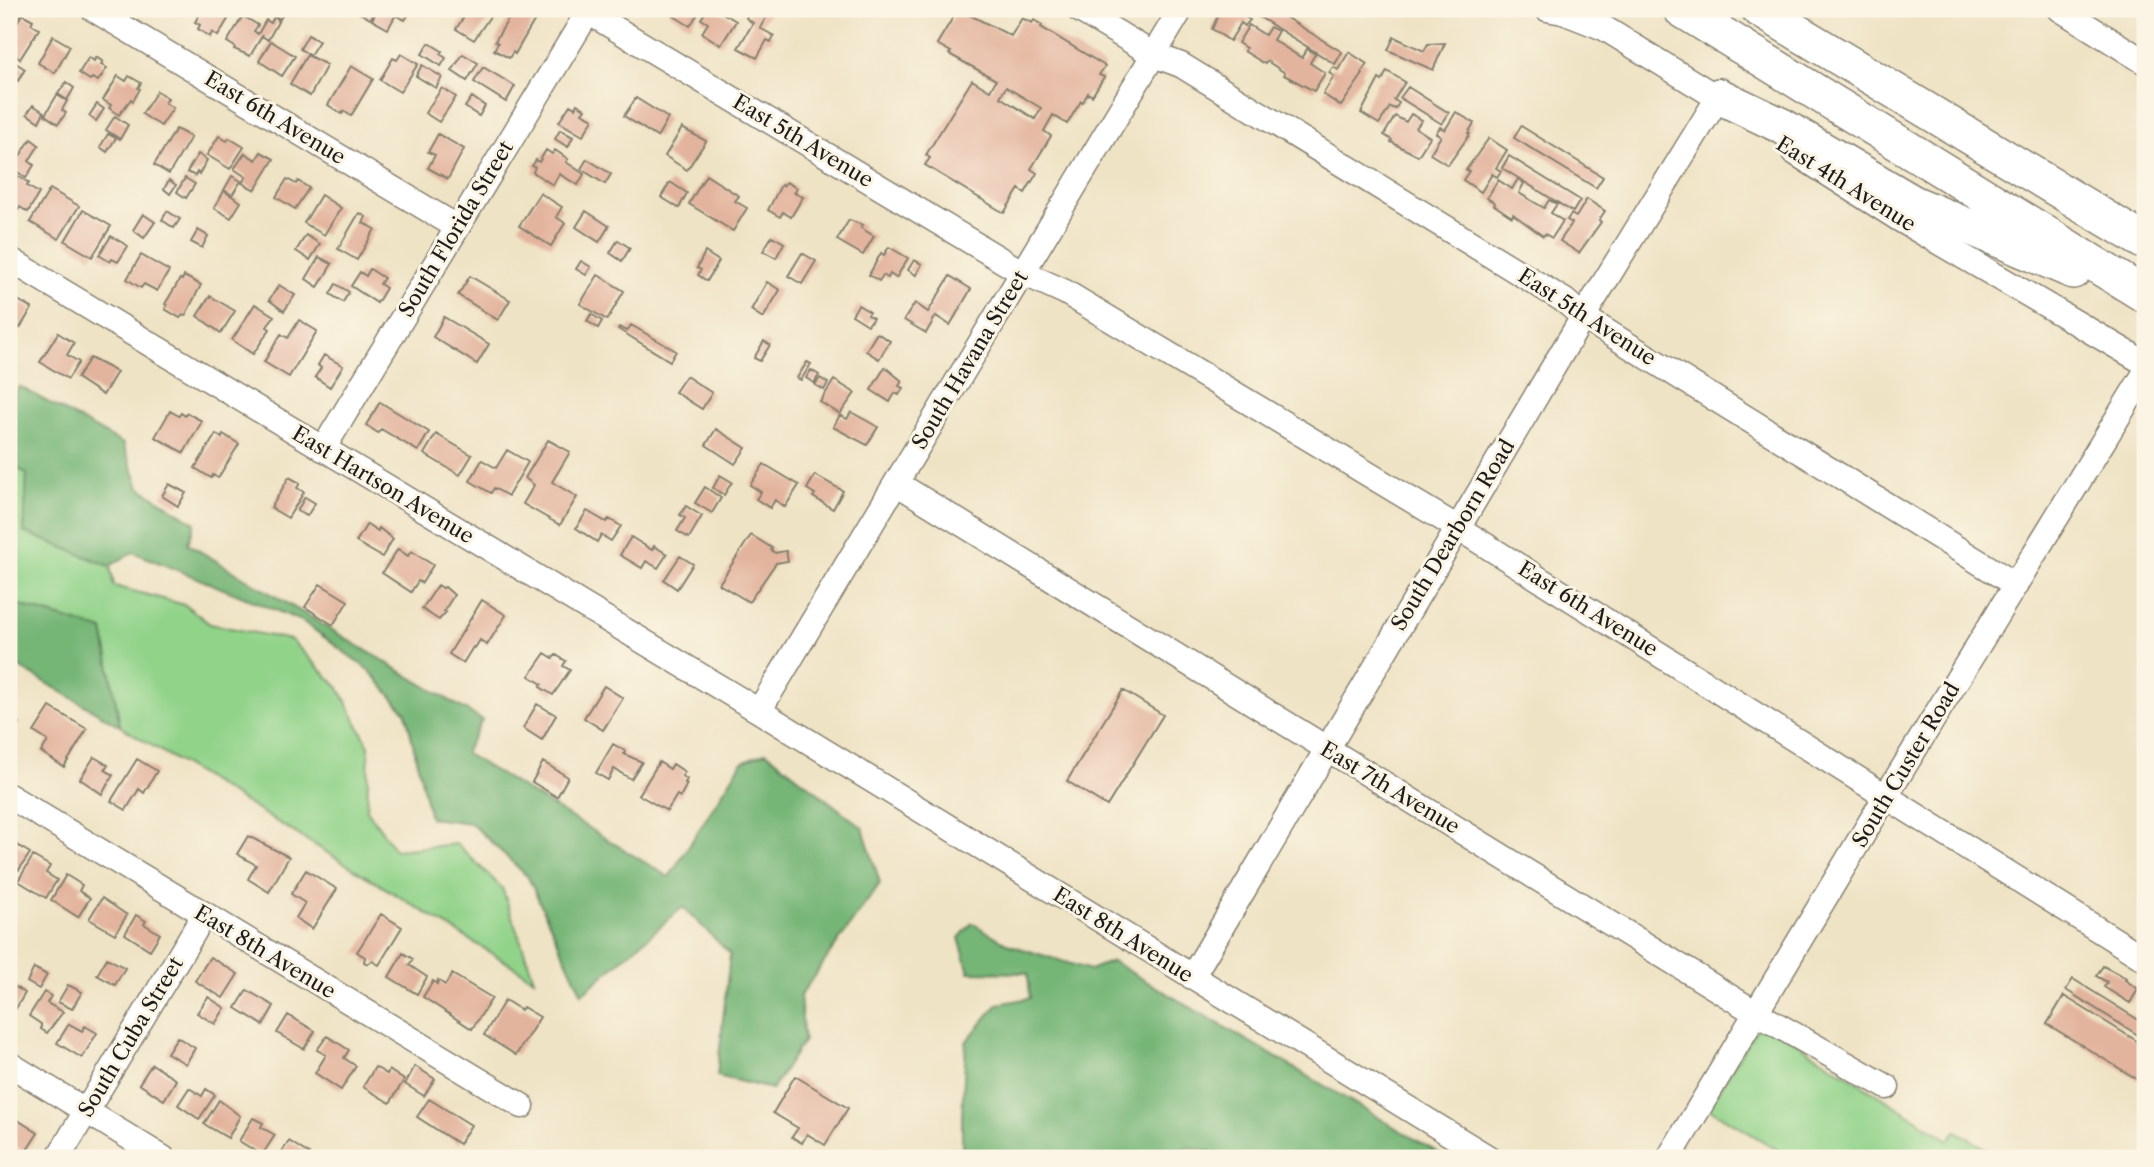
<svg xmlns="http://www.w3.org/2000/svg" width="2154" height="1167" font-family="'Libre Caslon Text',serif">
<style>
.green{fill:#92d38a;stroke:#577853;stroke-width:2}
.forest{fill:#75b576;stroke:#486849;stroke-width:2}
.building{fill:#e3b49d;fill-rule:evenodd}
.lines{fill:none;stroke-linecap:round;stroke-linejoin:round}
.minor-casing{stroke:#868070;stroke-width:27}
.highway-casing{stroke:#868070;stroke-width:38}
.minor{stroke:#fff;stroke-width:24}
.highway{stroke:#fff;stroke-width:35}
.labels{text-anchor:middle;stroke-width:6;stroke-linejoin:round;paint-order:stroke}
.street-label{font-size:21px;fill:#1c1c1c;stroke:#fcf5e5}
</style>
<rect width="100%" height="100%" fill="#fcf5e5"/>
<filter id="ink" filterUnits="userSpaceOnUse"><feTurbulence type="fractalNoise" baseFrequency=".0143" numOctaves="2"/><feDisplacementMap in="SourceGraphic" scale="14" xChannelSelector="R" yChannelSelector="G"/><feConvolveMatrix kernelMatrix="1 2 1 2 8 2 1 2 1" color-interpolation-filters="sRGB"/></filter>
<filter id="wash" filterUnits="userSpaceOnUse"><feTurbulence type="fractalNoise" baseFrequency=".00686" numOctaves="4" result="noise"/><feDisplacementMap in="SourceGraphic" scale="28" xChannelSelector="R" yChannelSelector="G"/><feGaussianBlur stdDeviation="1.57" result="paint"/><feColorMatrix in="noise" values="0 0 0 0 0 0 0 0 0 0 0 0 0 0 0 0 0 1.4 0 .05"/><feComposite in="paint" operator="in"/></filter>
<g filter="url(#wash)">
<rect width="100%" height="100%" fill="#efe3c5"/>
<path class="green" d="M 9,463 L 27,474 L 24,532 L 110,566 L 114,586 L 185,605 L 210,624 L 291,640 L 339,688 L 369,746 L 367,810 L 395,850 L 457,844 L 502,888 L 534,979 L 120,726 L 103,630 L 9,602 Z
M 1761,1020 L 1949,1140 L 1956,1131 L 2002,1158 L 1791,1158 L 1708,1108 Z"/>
<path class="forest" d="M 19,386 L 123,444 L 139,487 L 195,523 L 188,544 L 482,720 L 465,753 L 669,877 L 742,762 L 766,752 L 863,828 L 880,883 L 800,996 L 804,1040 L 772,1089 L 717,1076 L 730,954 L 683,907 L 582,994 L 528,877 L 471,823 L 430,818 L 406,713 L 370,671 L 302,621 L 133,552 L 110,566 L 24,532 L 27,474 L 9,463 L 9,405 Z
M 9,602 L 103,630 L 120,726 L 9,661 Z
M 972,923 L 1010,945 L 1090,970 L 1112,961 L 1447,1158 L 1215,1158 L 1211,1152 L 1186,1147 L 1174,1158 L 962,1158 L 962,1115 L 966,1042 L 998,1004 L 1030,998 L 1028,973 L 969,972 L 959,938 Z"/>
<g id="blocks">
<path class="building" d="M 203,9 L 222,9 L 231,14 L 218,36 L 212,32 L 210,37 L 198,29 L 200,25 L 195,22 Z
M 274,9 L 284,12 L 280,19 L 271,13 Z
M 353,9 L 377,9 L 370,19 Z
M 378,9 L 399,9 L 388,29 L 372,20 Z
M 401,9 L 412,9 L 405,20 L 397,16 Z
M 469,9 L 495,9 L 474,40 L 456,29 Z
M 671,9 L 701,9 L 690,26 L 669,13 Z
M 707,9 L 716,9 L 736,21 L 721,45 L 702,33 L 708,23 L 701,19 Z
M 751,9 L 770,11 L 760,28 L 774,36 L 771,42 L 767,40 L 757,58 L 738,48 L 753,23 L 746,18 Z
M 958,9 L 1011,36 L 1022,18 L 1032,23 L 1034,20 L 1042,25 L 1041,27 L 1105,66 L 1099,75 L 1104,77 L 1092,96 L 1088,93 L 1083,102 L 1081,101 L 1067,124 L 1053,115 L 1044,131 L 1051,136 L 1031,169 L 1037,173 L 1025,193 L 1019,189 L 1004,213 L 925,165 L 930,158 L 926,155 L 972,80 L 990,91 L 996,80 L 949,54 L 951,52 L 937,44 ZM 1006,87 L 1041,108 L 1035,119 L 1000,97 Z
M 1221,9 L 1250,9 L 1245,17 L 1250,20 L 1245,26 L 1241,23 L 1230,41 L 1212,29 Z
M 1255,9 L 1272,9 L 1342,52 L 1335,64 L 1253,13 Z
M 512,13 L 521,18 L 523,14 L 534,21 L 515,54 L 513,52 L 509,58 L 494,50 L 498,43 L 495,41 Z
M 22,14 L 33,20 L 31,24 L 39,29 L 20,59 L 9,52 L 9,36 Z
M 243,16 L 258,25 L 254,31 L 258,34 L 266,20 L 271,23 L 274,17 L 279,20 L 268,40 L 262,36 L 250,56 L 234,49 L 235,47 L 227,42 Z
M 1249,25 L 1265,35 L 1270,27 L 1278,31 L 1273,40 L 1302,58 L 1307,49 L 1315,54 L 1310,63 L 1325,73 L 1314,91 L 1284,75 L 1285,73 L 1267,61 L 1265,64 L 1244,51 L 1246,48 L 1238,43 Z
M 308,35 L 319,41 L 310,55 L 300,49 Z
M 53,36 L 70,46 L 55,73 L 38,63 Z
M 1394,37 L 1424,51 L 1428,44 L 1445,43 L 1433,70 L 1388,50 Z
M 271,41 L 295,56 L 282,76 L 259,61 Z
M 429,43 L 442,51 L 440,54 L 446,58 L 441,66 L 422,54 Z
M 1349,52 L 1367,64 L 1361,73 L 1363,74 L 1341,106 L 1323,94 L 1334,76 L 1329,73 L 1333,67 L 1338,70 Z
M 401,54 L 418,64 L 400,92 L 380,80 L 393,58 L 397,60 Z
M 463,54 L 478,63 L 467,81 L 452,71 Z
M 307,55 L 327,65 L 310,96 L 290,84 Z
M 89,57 L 94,61 L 96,57 L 103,62 L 101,64 L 107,68 L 98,81 L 92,78 L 90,80 L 79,73 Z
M 11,60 L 25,69 L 18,81 L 9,75 L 9,64 Z
M 422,65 L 442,77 L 436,88 L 416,76 Z
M 351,66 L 373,79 L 351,116 L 344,111 L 342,114 L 328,105 Z
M 483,67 L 515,86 L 506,102 L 474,82 Z
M 1387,71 L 1405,82 L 1394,100 L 1399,103 L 1395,109 L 1390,107 L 1379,124 L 1361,113 L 1379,79 L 1382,81 Z
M 118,76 L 126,81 L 129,76 L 141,83 L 138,88 L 140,89 L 133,101 L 131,99 L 119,115 L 109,108 L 111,105 L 103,100 Z
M 66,82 L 74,88 L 67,100 L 58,94 Z
M 1408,87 L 1449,113 L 1442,124 L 1400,98 Z
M 442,88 L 456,97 L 439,122 L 425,113 Z
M 157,91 L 168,98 L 165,103 L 173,108 L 161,126 L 142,114 Z
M 57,95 L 67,101 L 62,110 L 66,113 L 58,124 L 45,115 Z
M 472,97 L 485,106 L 479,116 L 465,107 Z
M 636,98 L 668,118 L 657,137 L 624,116 Z
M 97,104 L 104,109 L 96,121 L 89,116 Z
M 577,104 L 585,109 L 582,113 L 593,119 L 583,136 L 559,122 L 570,105 L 575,108 Z
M 33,105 L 44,112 L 39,122 L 27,114 Z
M 1456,112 L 1474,123 L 1468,133 L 1470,134 L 1448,165 L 1430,154 L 1441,136 L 1436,133 L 1440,127 L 1445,130 Z
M 1411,114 L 1422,120 L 1416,128 L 1430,137 L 1418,156 L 1391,142 L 1392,140 L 1384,135 L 1395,116 L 1406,122 Z
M 115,116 L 128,125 L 120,139 L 106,130 Z
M 1521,126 L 1603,177 L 1596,188 L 1514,138 Z
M 682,128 L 706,141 L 687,170 L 665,156 Z
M 176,129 L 191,137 L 169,174 L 154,165 Z
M 560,130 L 573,137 L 568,147 L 555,139 Z
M 108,134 L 116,138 L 107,152 L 100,147 Z
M 438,134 L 464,149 L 448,179 L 428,168 L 435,155 L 428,152 Z
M 219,136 L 227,141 L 229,138 L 244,147 L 230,169 L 207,155 Z
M 1489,138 L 1507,150 L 1496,168 L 1501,171 L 1497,177 L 1492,174 L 1481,192 L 1463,180 L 1469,171 L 1466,170 Z
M 31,139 L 39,145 L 29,161 L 34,165 L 26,178 L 12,168 Z
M 546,150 L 552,154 L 555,150 L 568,159 L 566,162 L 584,174 L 578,185 L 559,174 L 553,185 L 533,172 L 535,167 L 532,166 L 536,160 L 539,162 Z
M 261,152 L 274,159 L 255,190 L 242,183 L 246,177 L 234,169 L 245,153 L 256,160 Z
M 198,154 L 207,160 L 199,174 L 197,172 L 195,176 L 187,172 Z
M 1509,156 L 1580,200 L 1573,212 L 1502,168 Z
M 587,159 L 611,174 L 605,184 L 581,169 Z
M 706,175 L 739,196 L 735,201 L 747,208 L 733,231 L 689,204 Z
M 18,176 L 29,183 L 27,186 L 39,193 L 28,212 L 20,207 L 18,210 L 10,205 L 12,202 L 9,200 L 9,192 Z
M 232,176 L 241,181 L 232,195 L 224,190 Z
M 185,178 L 195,184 L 186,198 L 177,192 Z
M 287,179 L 296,184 L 298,181 L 309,188 L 295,209 L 276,197 Z
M 1518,179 L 1524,183 L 1519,193 L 1544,208 L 1549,200 L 1557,204 L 1551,213 L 1563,221 L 1552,238 L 1545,234 L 1543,236 L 1513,214 L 1512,217 L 1494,205 L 1495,203 L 1487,198 L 1498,180 L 1512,189 Z
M 169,180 L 176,185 L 170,194 L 164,189 Z
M 670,182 L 687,193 L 679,208 L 661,197 Z
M 786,182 L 797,188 L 794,193 L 803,197 L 791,217 L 783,212 L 780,217 L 768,210 L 781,185 L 783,186 Z
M 50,189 L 79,206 L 59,239 L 30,222 Z
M 224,191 L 241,202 L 231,218 L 214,208 Z
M 540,193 L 562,207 L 556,217 L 565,223 L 551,246 L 519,226 Z
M 321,195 L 341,208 L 324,235 L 304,223 Z
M 1587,199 L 1605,211 L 1599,220 L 1601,222 L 1579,253 L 1560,241 L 1572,223 L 1567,220 L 1571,214 L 1576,217 Z
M 83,210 L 111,226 L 92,257 L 65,241 Z
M 167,211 L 180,219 L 174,228 L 162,220 Z
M 586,211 L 609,226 L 599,242 L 576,227 Z
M 359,213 L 366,217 L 363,223 L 375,229 L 357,260 L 338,249 Z
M 143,214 L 155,222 L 144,238 L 133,230 Z
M 849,220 L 863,225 L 861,228 L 874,236 L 863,255 L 837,240 Z
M 198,230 L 208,236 L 202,248 L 191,242 Z
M 306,235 L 320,244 L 310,260 L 296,251 Z
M 111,236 L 128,246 L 118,262 L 112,259 L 110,262 L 99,255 Z
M 772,236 L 784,243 L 776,258 L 763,251 Z
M 618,240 L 630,248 L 622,261 L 610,253 Z
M 889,247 L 908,258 L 896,278 L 890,274 L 888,278 L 883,275 L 879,281 L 869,275 L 881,253 L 884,255 Z
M 705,252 L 719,261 L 707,281 L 698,275 L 701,270 L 697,268 Z
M 802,253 L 816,261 L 802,284 L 788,276 Z
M 141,255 L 169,271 L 157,291 L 144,284 L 141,288 L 127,279 Z
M 319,257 L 332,264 L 318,287 L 306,279 Z
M 914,260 L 922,264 L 916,275 L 908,270 Z
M 581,261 L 591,267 L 586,275 L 576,269 Z
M 370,269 L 384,278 L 380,284 L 386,288 L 377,303 L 351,286 L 360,272 L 366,276 Z
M 598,275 L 624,291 L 607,320 L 580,304 Z
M 184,276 L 201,285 L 185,316 L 183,315 L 180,318 L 165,309 L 167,305 L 165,304 L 180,279 L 182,280 Z
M 470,276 L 510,300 L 498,320 L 458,295 Z
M 950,276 L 971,289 L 950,325 L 936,316 L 926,333 L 904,320 L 915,303 L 928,312 Z
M 767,282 L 780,290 L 763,318 L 751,310 Z
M 336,284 L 349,292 L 343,302 L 330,294 Z
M 279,285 L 295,295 L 284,311 L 269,300 Z
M 9,295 L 32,308 L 20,328 L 9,321 Z
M 210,296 L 235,311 L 221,333 L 197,316 Z
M 255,304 L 274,316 L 267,327 L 270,329 L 253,354 L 232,340 Z
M 858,305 L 870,312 L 868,315 L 873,318 L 868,325 L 852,315 Z
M 591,314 L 602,321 L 598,328 L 587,321 Z
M 444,317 L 489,344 L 477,364 L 433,337 Z
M 299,320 L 317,331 L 289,377 L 264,362 L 281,334 L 288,338 Z
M 631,325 L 676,351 L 670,361 L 618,329 L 619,327 L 627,331 Z
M 58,333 L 74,343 L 67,355 L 79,362 L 68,379 L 40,362 Z
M 877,333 L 890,341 L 879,359 L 866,351 Z
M 764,341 L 770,345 L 760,361 L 754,358 Z
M 324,355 L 343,366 L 330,387 L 315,377 L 321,368 L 318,365 Z
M 90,358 L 117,372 L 103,395 L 77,378 Z
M 807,362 L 811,364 L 801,380 L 797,378 Z
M 885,367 L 902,381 L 899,386 L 903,388 L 899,395 L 895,393 L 890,402 L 871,390 Z
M 811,370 L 819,375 L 814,383 L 806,378 Z
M 686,376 L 712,393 L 702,409 L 675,392 Z
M 820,378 L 828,383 L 824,390 L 815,385 Z
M 834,380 L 855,393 L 840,414 L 820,402 Z
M 380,402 L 429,432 L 418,451 L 381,429 L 378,433 L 366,425 Z
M 170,411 L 179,416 L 181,413 L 185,416 L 187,413 L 202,421 L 184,453 L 155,437 Z
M 851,412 L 878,427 L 867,445 L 833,427 L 840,415 L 847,419 Z
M 716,429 L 746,448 L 735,464 L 706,445 Z
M 216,434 L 222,438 L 223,434 L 239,444 L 218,478 L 213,475 L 211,478 L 195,468 Z
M 436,434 L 472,455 L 460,475 L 424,454 Z
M 548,440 L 570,452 L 552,482 L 577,497 L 560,525 L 523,504 L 534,485 L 525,478 Z
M 507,450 L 528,462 L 508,496 L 494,488 L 491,493 L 470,481 L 482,460 L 496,468 Z
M 764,464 L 799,485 L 785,507 L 775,500 L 770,508 L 756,499 L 761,492 L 750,485 Z
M 720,475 L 732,482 L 724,495 L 713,488 Z
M 815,475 L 843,491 L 833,509 L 813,497 L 815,494 L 807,489 Z
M 289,477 L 300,483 L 297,488 L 304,492 L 288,518 L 271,508 Z
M 169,484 L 186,493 L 178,506 L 162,496 Z
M 705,487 L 721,498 L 712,513 L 695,503 Z
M 305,497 L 315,503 L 307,516 L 297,511 Z
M 686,506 L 702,516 L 689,538 L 677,531 L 685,518 L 680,515 Z
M 587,511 L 606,522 L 609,519 L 621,526 L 611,541 L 601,535 L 597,542 L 576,528 Z
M 367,524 L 378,531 L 379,528 L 393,539 L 382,557 L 356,542 Z
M 751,535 L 772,548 L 771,550 L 775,553 L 786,551 L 788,561 L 776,563 L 749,602 L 719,584 Z
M 631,537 L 652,550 L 654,546 L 667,554 L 658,568 L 646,561 L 642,568 L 620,555 Z
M 398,549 L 408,556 L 411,551 L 433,565 L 422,583 L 418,581 L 411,592 L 382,573 Z
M 680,556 L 693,564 L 677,589 L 664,580 Z
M 320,584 L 348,601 L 333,625 L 305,607 Z
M 438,585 L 443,588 L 445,587 L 454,595 L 444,611 L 446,612 L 439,620 L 422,609 Z
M 482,600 L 506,615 L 487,645 L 480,640 L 475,648 L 473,647 L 463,663 L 449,654 Z
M 545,653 L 553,658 L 556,655 L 566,661 L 563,666 L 570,670 L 553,695 L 540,687 L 542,684 L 529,676 Z
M 604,686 L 623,698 L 603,730 L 584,718 Z
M 1123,690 L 1163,715 L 1107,806 L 1067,781 Z
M 537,704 L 556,715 L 542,740 L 523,728 Z
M 9,707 L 12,709 L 10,712 L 14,714 L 11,718 L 19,723 L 9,739 Z
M 50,707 L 87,729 L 64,767 L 41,752 L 48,741 L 34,732 Z
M 613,744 L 625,751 L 624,754 L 642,762 L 631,779 L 614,769 L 608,780 L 596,773 Z
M 94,757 L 108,765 L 105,770 L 113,775 L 102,794 L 80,779 Z
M 137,759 L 157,771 L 144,793 L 139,789 L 126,810 L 111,801 Z
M 543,762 L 568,777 L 557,797 L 532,782 Z
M 659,762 L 670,769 L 673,764 L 685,772 L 682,776 L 687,779 L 685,783 L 687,784 L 680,797 L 677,795 L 667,811 L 639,795 Z
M 248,836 L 289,857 L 269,892 L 248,879 L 256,865 L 237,854 Z
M 9,840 L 30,853 L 19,870 L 13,867 L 9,873 Z
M 33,856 L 50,866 L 46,873 L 57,880 L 46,898 L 18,881 Z
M 306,870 L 337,889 L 312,929 L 296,918 L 305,903 L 291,894 Z
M 66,875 L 82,885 L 79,891 L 90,898 L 78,917 L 51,900 Z
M 102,898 L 127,915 L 115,934 L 89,919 Z
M 381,914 L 402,927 L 379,965 L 372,961 L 368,964 L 364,962 L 365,957 L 357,952 Z
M 136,915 L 146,921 L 144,924 L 160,934 L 150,950 L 125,934 Z
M 403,953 L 413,959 L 409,965 L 427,977 L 417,994 L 389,977 Z
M 210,957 L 238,974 L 223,998 L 195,981 Z
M 107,958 L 125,968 L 115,985 L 97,975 Z
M 2103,966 L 2126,978 L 2125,980 L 2138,989 L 2130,1003 L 2104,987 L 2107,982 L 2096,976 Z
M 34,968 L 47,975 L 39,989 L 27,982 Z
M 452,974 L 492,998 L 472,1029 L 423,997 L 433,981 L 437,984 L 438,980 L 445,985 Z
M 2073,979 L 2145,1024 L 2138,1035 L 2066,990 Z
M 9,983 L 25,993 L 12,1015 L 9,1013 Z
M 68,985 L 82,992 L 72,1009 L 58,1002 Z
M 247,990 L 274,1006 L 263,1025 L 236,1008 Z
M 44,992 L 51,996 L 47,1003 L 63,1012 L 47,1033 L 41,1029 L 41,1024 L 29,1016 Z
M 2064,996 L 2145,1046 L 2145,1084 L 2047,1024 Z
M 208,997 L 225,1008 L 215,1024 L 197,1013 Z
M 505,1000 L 521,1010 L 523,1007 L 540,1017 L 516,1055 L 484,1035 Z
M 288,1015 L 315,1031 L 304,1049 L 277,1033 Z
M 69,1024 L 82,1031 L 85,1026 L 97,1033 L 82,1058 L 57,1043 Z
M 327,1036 L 349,1050 L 344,1058 L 356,1066 L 341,1090 L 315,1073 L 326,1055 L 317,1050 Z
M 177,1037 L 195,1048 L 186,1064 L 167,1053 Z
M 152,1064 L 176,1080 L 164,1100 L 139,1084 Z
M 415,1066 L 435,1079 L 424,1096 L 405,1084 Z
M 375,1067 L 387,1074 L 389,1070 L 404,1080 L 390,1103 L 363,1087 Z
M 795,1076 L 848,1108 L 825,1145 L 807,1134 L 802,1143 L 792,1137 L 798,1128 L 773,1113 Z
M 189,1088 L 202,1096 L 206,1089 L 215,1095 L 199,1119 L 178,1105 Z
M 429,1099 L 471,1125 L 459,1144 L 417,1117 Z
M 219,1100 L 240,1116 L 228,1138 L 204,1124 Z
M 13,1117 L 38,1133 L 25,1153 L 9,1142 L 9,1123 Z
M 253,1118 L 263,1123 L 261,1127 L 275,1135 L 262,1155 L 239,1141 Z
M 289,1141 L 309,1154 L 307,1158 L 278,1158 Z"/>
</g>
</g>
<g filter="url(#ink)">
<use href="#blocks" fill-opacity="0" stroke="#868070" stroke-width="2"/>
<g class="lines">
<defs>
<path id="minor" d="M 93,9 L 457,227
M 583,9 L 1023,273 L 1065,292 L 1458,528 L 2145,959
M 1078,9 L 1154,55 L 1181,65 L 1565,301 L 1583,317 L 2016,585
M 1547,9 L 1563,12 L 1604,28 L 1731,106
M 2060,9 L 2145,62
M 1794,152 L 1899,219 L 2145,363
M 9,259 L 759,711 L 1489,1158
M 323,449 L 590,9
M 896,483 L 1756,1013 L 1887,1087
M 759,711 L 1181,9
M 9,796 L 522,1106
M 1192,977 L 1583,317 L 1719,96
M 9,1064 L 163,1158
M 58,1158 L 204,915
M 1669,1158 L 1886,796 L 2145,373"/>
<path id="highway" d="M 1681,9 L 2145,295
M 1759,9 L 2145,242
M 1719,96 L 1782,126 L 1913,203 L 2073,271"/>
</defs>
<use href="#minor" class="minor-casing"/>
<use href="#highway" class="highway-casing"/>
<use href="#minor" class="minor"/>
<use href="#highway" class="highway"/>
</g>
</g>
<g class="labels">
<g class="street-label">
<text transform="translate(275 118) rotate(31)" y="7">East 6th Avenue</text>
<text transform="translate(803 141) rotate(31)" y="7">East 5th Avenue</text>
<text transform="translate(1846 184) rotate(32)" y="7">East 4th Avenue</text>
<text transform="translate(456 229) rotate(-59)" y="7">South Florida Street</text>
<text transform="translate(1587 317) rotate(33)" y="7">East 5th Avenue</text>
<text transform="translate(970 360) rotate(-59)" y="7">South Havana Street</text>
<text transform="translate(383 485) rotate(31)" y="7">East Hartson Avenue</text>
<text transform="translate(1453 535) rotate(-59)" y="7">South Dearborn Road</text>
<text transform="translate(1588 609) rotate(32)" y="7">East 6th Avenue</text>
<text transform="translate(1906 765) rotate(-59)" y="7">South Custer Road</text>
<text transform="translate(1390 788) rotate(31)" y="7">East 7th Avenue</text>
<text transform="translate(1123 935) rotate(32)" y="7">East 8th Avenue</text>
<text transform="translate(265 952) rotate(31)" y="7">East 8th Avenue</text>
<text transform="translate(131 1037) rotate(-59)" y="7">South Cuba Street</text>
</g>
</g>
<rect width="2154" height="1167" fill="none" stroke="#fcf5e5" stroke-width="35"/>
</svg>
